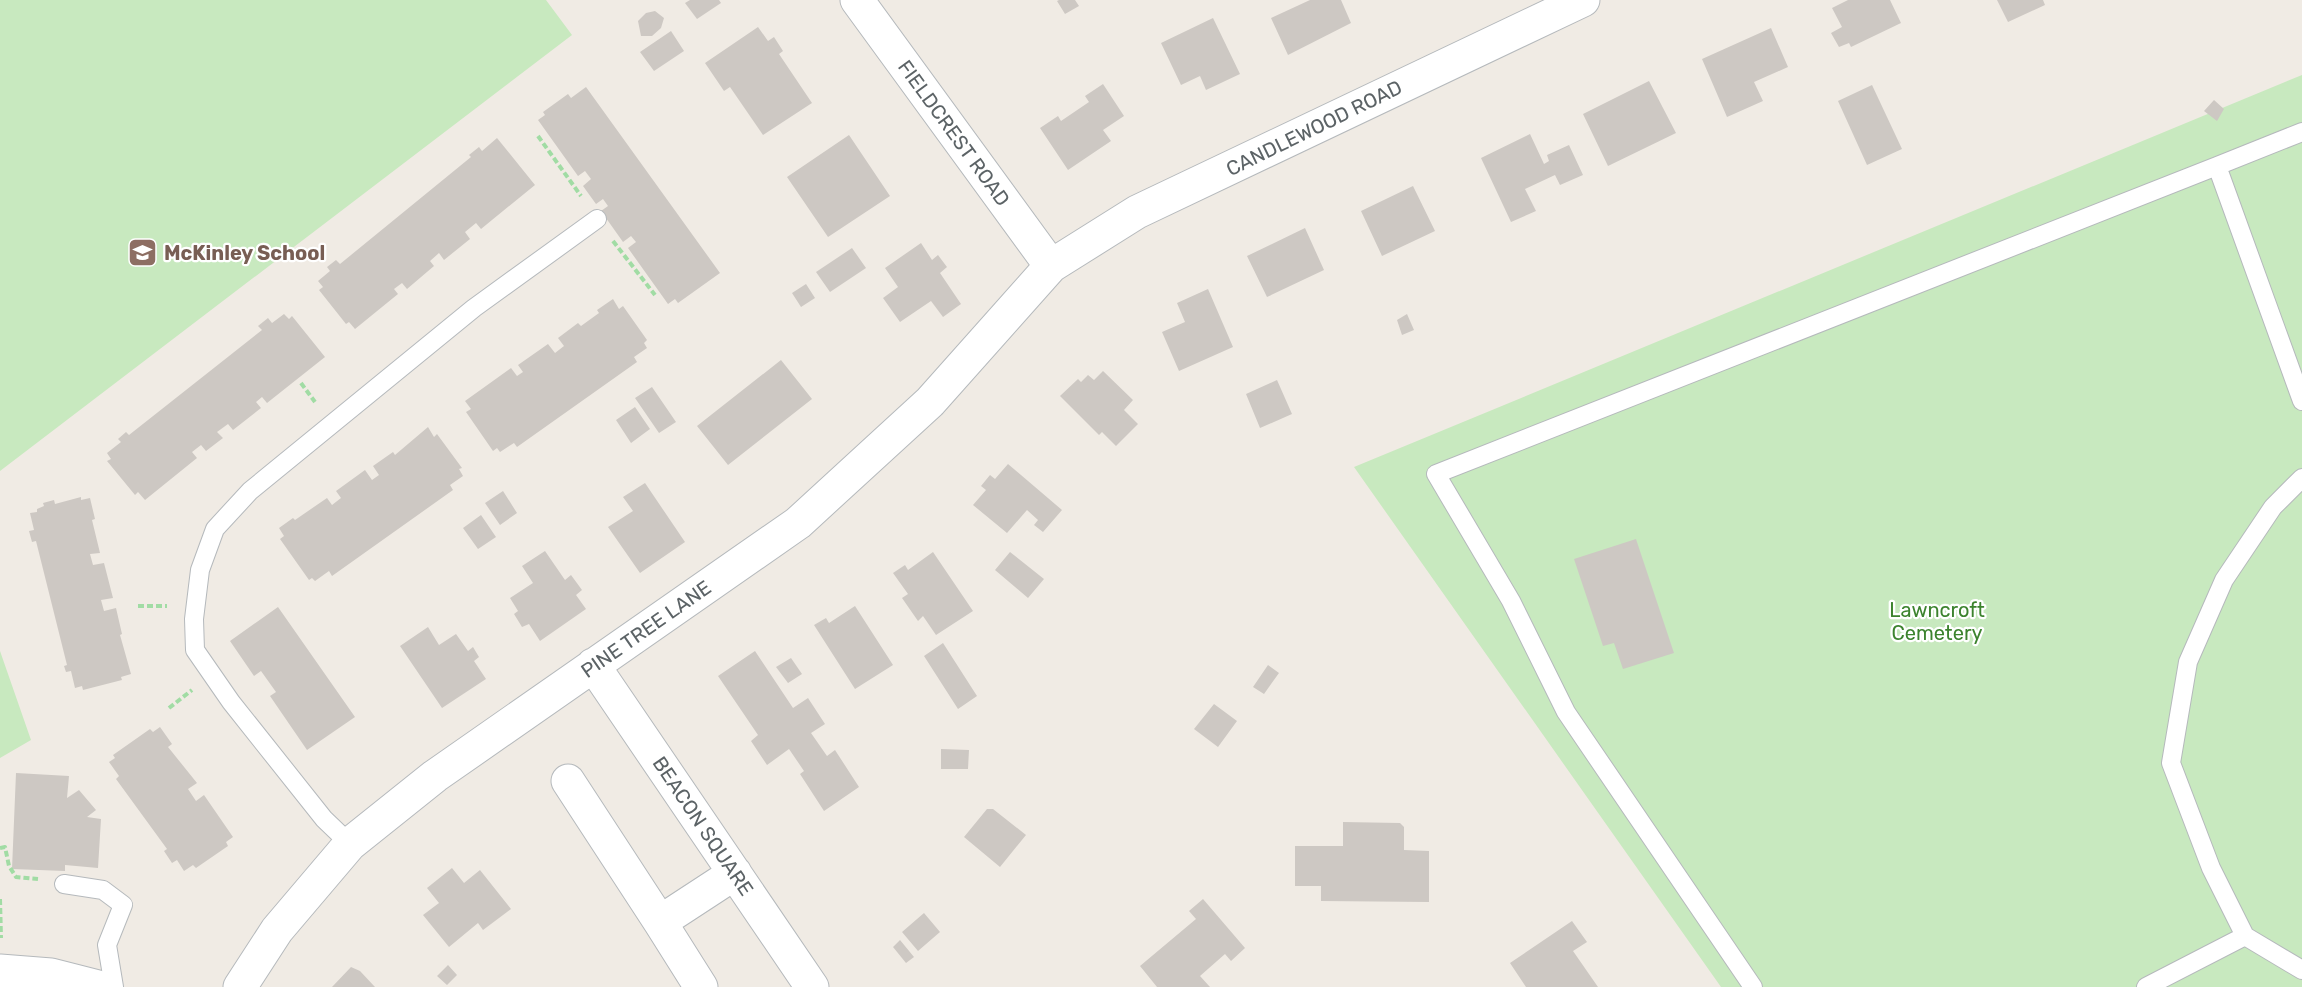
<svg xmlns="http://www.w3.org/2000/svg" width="2302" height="987" font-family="Rubik,sans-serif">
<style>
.green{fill:#c8e9bf}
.building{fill:#cdc8c3}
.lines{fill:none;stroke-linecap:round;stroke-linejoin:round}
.service-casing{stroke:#b5b9bc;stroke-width:20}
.minor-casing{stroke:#b5b9bc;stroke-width:35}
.path{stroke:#a1dca4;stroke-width:4;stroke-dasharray:6 3;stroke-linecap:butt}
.service{stroke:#fff;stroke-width:18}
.minor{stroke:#fff;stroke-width:33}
.labels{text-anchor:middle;stroke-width:4.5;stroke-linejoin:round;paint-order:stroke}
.street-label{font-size:20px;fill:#5c6366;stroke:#fff}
.education-label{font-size:20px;font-weight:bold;fill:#785e54;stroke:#fff;text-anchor:start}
.park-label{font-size:20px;fill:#3c832e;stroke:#fff}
</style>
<rect width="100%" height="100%" fill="#f0ebe4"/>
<path class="green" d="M 0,0 L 546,0 L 572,35 L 0,471 Z
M 2302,75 L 2302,987 L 1721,987 L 1354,467 Z
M 0,651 L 31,740 L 0,758 Z"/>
<path class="building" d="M 690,0 L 719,0 L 721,3 L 697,19 L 685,3 Z
M 1059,0 L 1075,0 L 1079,6 L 1065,14 L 1057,1 Z
M 1310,0 L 1341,0 L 1351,23 L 1288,55 L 1271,18 Z
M 1848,0 L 1890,0 L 1901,23 L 1851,47 L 1849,43 L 1839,47 L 1831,33 L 1842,27 L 1832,8 Z
M 1997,0 L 2043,0 L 2045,5 L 2008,22 Z
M 655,11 L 664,18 L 661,28 L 652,36 L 641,36 L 638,21 L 646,13 Z
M 1213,18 L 1240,74 L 1206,90 L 1200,76 L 1181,85 L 1161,43 Z
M 758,27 L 768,41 L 774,37 L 783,51 L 779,54 L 812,103 L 763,135 L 730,87 L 724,91 L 705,63 Z
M 1771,28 L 1788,67 L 1754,82 L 1763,101 L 1727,117 L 1702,59 Z
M 671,31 L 684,51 L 654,71 L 640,52 Z
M 1649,81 L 1676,133 L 1608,166 L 1583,114 Z
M 1103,84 L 1124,116 L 1103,130 L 1111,141 L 1068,170 L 1040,128 L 1058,116 L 1061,121 L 1089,102 L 1085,96 Z
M 1872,85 L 1902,149 L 1867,165 L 1838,101 Z
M 586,87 L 720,273 L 678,303 L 675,299 L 668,304 L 628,248 L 636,242 L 631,236 L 623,242 L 601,211 L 608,206 L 603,199 L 596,204 L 583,186 L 591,179 L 585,171 L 578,176 L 538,120 L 545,115 L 543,112 L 568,94 L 571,98 Z
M 2214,100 L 2224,109 L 2217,121 L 2204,111 Z
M 1530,134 L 1544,164 L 1549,161 L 1547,155 L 1569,145 L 1583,175 L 1560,185 L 1555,175 L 1525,189 L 1536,211 L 1511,222 L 1481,158 Z
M 849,135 L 890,196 L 828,237 L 787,177 Z
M 497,138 L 535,185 L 481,229 L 476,223 L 465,232 L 470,239 L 444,260 L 439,253 L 430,261 L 434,266 L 407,289 L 402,283 L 394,289 L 398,294 L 355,329 L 349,322 L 346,324 L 319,290 L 323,287 L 318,281 L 330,271 L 327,267 L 336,260 L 340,264 L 471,157 L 469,155 L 479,147 L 482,151 Z
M 1413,186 L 1435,231 L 1382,256 L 1361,211 Z
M 1305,228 L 1324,270 L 1267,297 L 1247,256 Z
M 921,243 L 932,260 L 938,255 L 947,267 L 940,273 L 961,304 L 943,317 L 931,301 L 900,322 L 883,298 L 898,287 L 885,268 Z
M 852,248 L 866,268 L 830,292 L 816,272 Z
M 806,284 L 815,298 L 801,307 L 792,293 Z
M 1208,289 L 1233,347 L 1179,371 L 1162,332 L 1185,322 L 1177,303 Z
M 613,299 L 619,309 L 623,306 L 647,340 L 644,343 L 647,348 L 634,357 L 637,362 L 517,447 L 514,443 L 500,452 L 497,448 L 493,451 L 466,412 L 471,409 L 465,401 L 511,368 L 517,376 L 523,372 L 518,365 L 548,344 L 555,353 L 564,346 L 558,338 L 578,323 L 581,326 L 599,313 L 597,310 Z
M 284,314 L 289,319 L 292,316 L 325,357 L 267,403 L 262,397 L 256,402 L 261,408 L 233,430 L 228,424 L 217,432 L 223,438 L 206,451 L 201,445 L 192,452 L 197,458 L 145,500 L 138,492 L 135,495 L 107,461 L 111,459 L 107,453 L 121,442 L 118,439 L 126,432 L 129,435 L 262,330 L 258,326 L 268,318 L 272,323 Z
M 1407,314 L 1414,330 L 1402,335 L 1397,320 Z
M 781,360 L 812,399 L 728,465 L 697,426 Z
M 1103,371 L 1133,400 L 1124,410 L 1138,424 L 1116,446 L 1102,432 L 1099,435 L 1060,396 L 1078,379 L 1081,382 L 1088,375 L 1094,380 Z
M 1277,380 L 1292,414 L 1260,428 L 1246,394 Z
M 652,387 L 676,422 L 659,433 L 635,398 Z
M 635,407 L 650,429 L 631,443 L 616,420 Z
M 428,427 L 434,437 L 437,434 L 462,468 L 459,469 L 463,476 L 450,485 L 453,490 L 332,576 L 329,571 L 315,581 L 312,578 L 309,580 L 280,539 L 284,536 L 279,528 L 293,518 L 295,520 L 327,498 L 332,505 L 341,498 L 336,491 L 365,470 L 372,480 L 379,475 L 373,466 L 393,452 L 395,455 Z
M 1008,464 L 1062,510 L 1043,532 L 1034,525 L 1038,520 L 1027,510 L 1007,533 L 973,505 L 986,490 L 981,486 L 990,475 L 995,479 Z
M 645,483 L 685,542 L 640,573 L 608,527 L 633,511 L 623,497 Z
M 503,491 L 517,513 L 500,525 L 485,503 Z
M 81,497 L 81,500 L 90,498 L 95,519 L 92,520 L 100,553 L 90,554 L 93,565 L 104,563 L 113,598 L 101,600 L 104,611 L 116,608 L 122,634 L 120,635 L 131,674 L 121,677 L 122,680 L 83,690 L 82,686 L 75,688 L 71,671 L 66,672 L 64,666 L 67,665 L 36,541 L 32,542 L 29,531 L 34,530 L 30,513 L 37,512 L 37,509 L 44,506 L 43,503 L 54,500 L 55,504 Z
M 481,515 L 496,537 L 478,549 L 463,528 Z
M 1636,539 L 1674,653 L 1623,669 L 1614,643 L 1603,646 L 1574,559 Z
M 545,551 L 565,580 L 571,575 L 582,590 L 576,595 L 586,609 L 540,641 L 529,624 L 522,627 L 514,614 L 518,611 L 510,598 L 533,583 L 522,566 Z
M 933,552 L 973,611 L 936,635 L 923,616 L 918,621 L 902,598 L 908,594 L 893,573 L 905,565 L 908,570 Z
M 1010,552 L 1044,579 L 1028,598 L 995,570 Z
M 855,606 L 893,665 L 855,689 L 814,625 L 826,618 L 829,623 Z
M 278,607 L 355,717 L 307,750 L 270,696 L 276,692 L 261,671 L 254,676 L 230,641 Z
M 428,627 L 439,645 L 456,634 L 468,651 L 473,647 L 479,657 L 474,661 L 486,679 L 442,708 L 400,646 Z
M 943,643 L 977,696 L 958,709 L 924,656 Z
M 755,651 L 793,708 L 808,698 L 825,724 L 811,733 L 827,756 L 835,750 L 859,787 L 824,811 L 800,774 L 804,771 L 789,749 L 767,765 L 751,741 L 758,735 L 718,676 Z
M 791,658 L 802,674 L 788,683 L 776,667 Z
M 1268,665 L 1279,673 L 1264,694 L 1253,687 Z
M 1214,704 L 1237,721 L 1218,747 L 1194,729 Z
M 160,727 L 172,744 L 168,747 L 197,783 L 188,789 L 196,801 L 204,795 L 233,837 L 226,842 L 228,846 L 196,868 L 193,865 L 184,871 L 177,860 L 172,863 L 164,851 L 167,849 L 116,779 L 119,776 L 109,762 L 115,758 L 113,755 L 150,729 L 153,732 Z
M 941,749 L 969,750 L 968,769 L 941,769 Z
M 16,773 L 69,776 L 67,798 L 79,790 L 96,810 L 87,817 L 101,819 L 98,868 L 65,865 L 65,871 L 12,869 Z
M 987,809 L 993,809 L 1026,835 L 1000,867 L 964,837 Z
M 1343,822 L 1400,823 L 1404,827 L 1404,850 L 1429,851 L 1429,902 L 1321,901 L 1321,886 L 1295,886 L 1295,846 L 1343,846 Z
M 452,868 L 464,883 L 480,870 L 511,909 L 483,930 L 478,923 L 449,947 L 423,915 L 439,903 L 427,888 Z
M 1203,899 L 1245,948 L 1231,961 L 1225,954 L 1200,976 L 1210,987 L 1157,987 L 1140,966 L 1196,919 L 1189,911 Z
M 924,913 L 940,932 L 918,951 L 902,932 Z
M 1572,921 L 1587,942 L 1573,951 L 1598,987 L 1526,987 L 1510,963 Z
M 900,940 L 914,957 L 906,963 L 893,947 Z
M 448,965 L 457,975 L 447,985 L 437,976 Z
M 351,967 L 360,971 L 375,987 L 332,987 Z"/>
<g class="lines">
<defs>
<path id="service" d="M 2302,132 L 2217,166 L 2302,401
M 2302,478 L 2273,507 L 2224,580 L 2188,662 L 2171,763 L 2211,868 L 2245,936 L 2302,970
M 350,844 L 324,819 L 231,702 L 195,650 L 194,619 L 200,570 L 215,529 L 250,491 L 474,308 L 597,219
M 64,884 L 103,890 L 123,905 L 107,945 L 114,987
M 1753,987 L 1566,712 L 1511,601 L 1436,474 L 2217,166
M 2146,987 L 2245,936"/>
<path id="minor" d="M 857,0 L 1051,266
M 593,665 L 812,987
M 568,781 L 660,922 L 735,873
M 660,922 L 701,987
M 0,971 L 51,975 L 98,987
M 240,987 L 277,930 L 350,844 L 435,776 L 798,523 L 930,402 L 1051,266 L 1137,212 L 1583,0"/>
</defs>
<use href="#service" class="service-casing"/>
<use href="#minor" class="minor-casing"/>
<path class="path" d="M 538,136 L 581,196
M 613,241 L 655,295
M 301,383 L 315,402
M 138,606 L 167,606
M 169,708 L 192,690
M 0,848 L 5,847 L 9,866 L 16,877 L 38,879
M 0,899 L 1,938"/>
<use href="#service" class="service"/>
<use href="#minor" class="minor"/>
</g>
<defs>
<symbol id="school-square" viewBox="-11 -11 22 22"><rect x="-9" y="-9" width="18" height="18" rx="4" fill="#8d6e63" stroke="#fff"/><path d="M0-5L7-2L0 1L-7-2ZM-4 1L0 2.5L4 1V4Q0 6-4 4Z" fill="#fff"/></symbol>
</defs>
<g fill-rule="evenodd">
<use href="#school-square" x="126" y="236" width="33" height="33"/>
</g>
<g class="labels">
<g class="street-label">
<text transform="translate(1314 128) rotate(-26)" y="7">CANDLEWOOD ROAD</text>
<text transform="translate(954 133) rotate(54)" y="7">FIELDCREST ROAD</text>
<text transform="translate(646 629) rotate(-35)" y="7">PINE TREE LANE</text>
<text transform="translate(703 826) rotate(56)" y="7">BEACON SQUARE</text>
</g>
<g class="education-label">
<text x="164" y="260">McKinley School</text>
</g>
<g class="park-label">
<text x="1937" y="617">Lawncroft<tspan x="1937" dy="23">Cemetery</tspan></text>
</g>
</g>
</svg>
